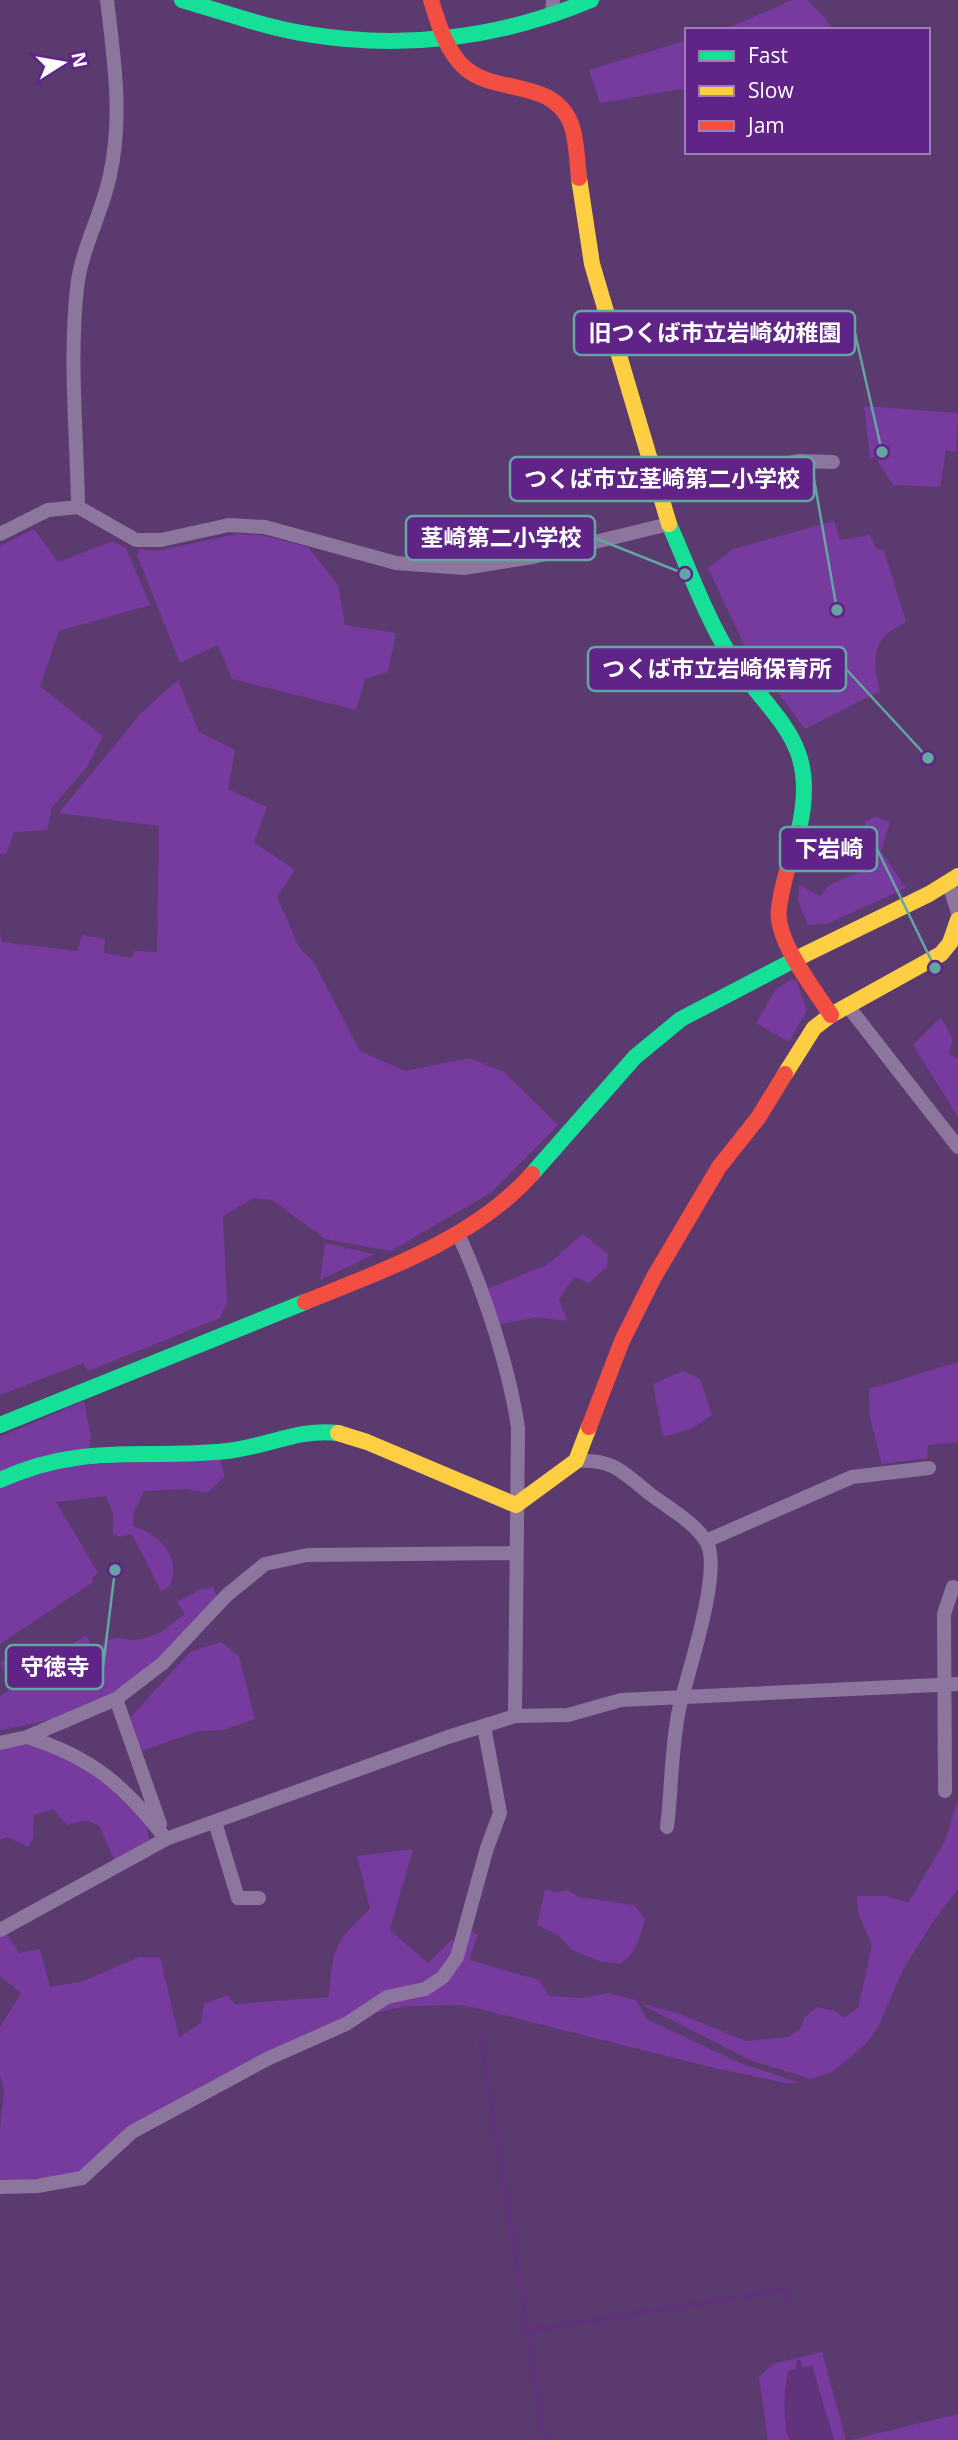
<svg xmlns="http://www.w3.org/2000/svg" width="958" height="2440" font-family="'Open Sans','Noto Sans JP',sans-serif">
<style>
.green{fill:#773a9f}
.water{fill:#60337c}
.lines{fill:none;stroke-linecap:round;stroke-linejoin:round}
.stream{stroke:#60337c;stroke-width:4.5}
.street{stroke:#8d769e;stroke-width:14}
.fast{stroke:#16e098;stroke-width:16}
.slow{stroke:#ffcf43;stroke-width:16}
.jam{stroke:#f24e42;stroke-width:16}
.leader{fill:none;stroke:#63a6a1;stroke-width:2.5}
.callout-dot{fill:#63a6a1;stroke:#602387;stroke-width:2.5}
.callout{fill:#602387;stroke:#63a6a1;stroke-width:2.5}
.callout-label{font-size:23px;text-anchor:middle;font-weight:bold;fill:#fff}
</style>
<rect width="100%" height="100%" fill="#5b3a70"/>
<path class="green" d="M 792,0 L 807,0 L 827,20 L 831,30 L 724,30 Z
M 687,40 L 687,88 L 600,103 L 589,70 Z
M 864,406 L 958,413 L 956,452 L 946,450 L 940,487 L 893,485 L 875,457 L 870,458 Z
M 834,521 L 840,540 L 870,535 L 876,548 L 884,551 L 906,621 C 901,628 894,627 888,633 C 870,650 875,670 880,691 L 805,729 L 747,651 L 708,568 L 733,549 Z
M 34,529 L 58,562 L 113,541 L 126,548 L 150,605 L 59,631 L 40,686 L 103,736 L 87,767 L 52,807 L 47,830 L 14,832 L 6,854 L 0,854 L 0,546 Z
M 236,534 L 262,535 L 308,547 L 338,585 L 345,625 L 396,633 L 388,672 L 365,679 L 356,710 L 232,679 L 218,645 L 180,663 L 137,555 L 139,549 L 157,551 Z
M 178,680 L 199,732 L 235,750 L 228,789 L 267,807 L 254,842 L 295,870 L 277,897 L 300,949 L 313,961 L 360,1051 L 405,1071 L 469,1058 L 504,1072 L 558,1125 L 492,1192 L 391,1251 L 325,1239 L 272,1200 L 254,1198 L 223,1216 L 227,1303 L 220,1318 L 88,1371 L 83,1363 L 0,1395 L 0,932 L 2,942 L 77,951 L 82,935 L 105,939 L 104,953 L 131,958 L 135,951 L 157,952 L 159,826 L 59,813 L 142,712 Z
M 876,817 L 890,822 L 881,851 L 906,888 L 827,924 L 808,925 L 798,901 L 799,885 L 820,896 L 829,885 L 860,872 L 859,843 L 866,821 Z
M 792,979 L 796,980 L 807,1010 L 789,1042 L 756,1023 L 776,989 Z
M 941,1017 L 953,1040 L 949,1054 L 958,1059 L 958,1117 L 913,1045 Z
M 583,1234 L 608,1254 L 607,1267 L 589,1283 L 574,1277 L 559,1299 L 567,1321 L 537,1317 L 497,1325 L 487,1289 L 548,1264 Z
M 325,1243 L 375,1254 L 320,1280 Z
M 958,1362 L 958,1442 L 928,1445 L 927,1458 L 882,1464 L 870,1418 L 869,1389 Z
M 683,1371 L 700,1379 L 712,1415 L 691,1429 L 663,1437 L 653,1384 Z
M 84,1401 L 91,1437 L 89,1448 L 0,1473 L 0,1437 Z
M 219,1458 L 225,1477 L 207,1493 L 187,1489 L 144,1491 L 134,1512 L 133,1526 C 162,1537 181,1556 170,1586 L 161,1591 L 132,1534 L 120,1537 L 113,1534 L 113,1514 L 106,1496 L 56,1502 L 98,1573 L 92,1578 L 93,1582 L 0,1644 L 0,1486 L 38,1467 Z
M 213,1587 L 217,1598 C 182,1635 146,1678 99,1702 C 68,1717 33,1724 0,1730 L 0,1696 L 23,1681 L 21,1673 L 5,1673 L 0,1662 L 40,1647 L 62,1663 L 74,1654 L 72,1644 L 86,1636 L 94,1649 C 123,1629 115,1643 141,1639 C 158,1637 173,1623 185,1614 L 177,1602 L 199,1590 Z
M 221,1642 L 239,1656 L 255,1719 L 223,1730 L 199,1731 L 142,1751 L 130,1718 L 190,1652 Z
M 23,1745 C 75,1745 110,1788 146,1820 L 149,1841 L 116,1863 L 99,1826 L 86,1820 L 67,1825 L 53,1809 L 34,1815 L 33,1838 L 28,1847 L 7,1837 L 0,1840 L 0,1749 Z
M 958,1800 L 958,1889 L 930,1926 L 903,1970 L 878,2027 L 866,2044 L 832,2072 L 811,2079 L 750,2060 L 646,2007 L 644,2004 L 680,2014 L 746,2041 L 789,2037 L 801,2028 L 804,2018 L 817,2007 L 835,2011 L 844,2018 L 858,2008 L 872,1945 L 858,1913 L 857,1896 L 887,1896 L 908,1903 L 945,1841 Z
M 413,1849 L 390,1930 L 428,1963 L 453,1939 L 453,1952 L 440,1975 L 263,2054 L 77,2175 L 0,2181 L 0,2128 L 4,2090 L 0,2076 L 0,2027 L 21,1993 L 0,1976 L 0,1938 L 7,1934 L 19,1953 L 40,1949 L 50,1987 L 84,1981 L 139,1957 L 160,1957 L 179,2037 L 201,2023 L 204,2004 L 227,1995 L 235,2004 L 329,1997 C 333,1947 334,1943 370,1909 L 357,1856 Z
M 545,1889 L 556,1893 L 568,1890 L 579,1897 L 634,1905 L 645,1919 C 640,1936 636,1954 620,1964 L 599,1961 L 572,1950 L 558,1935 L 537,1925 Z
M 469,1929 L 478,1935 L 469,1960 L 539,1980 L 549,1996 L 582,1998 L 609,1993 L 636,2000 L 647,2019 L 740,2063 L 800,2083 L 785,2083 L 706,2066 L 463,2005 L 408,2006 L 368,2014 L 387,2001 L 446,1982 L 458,1968 Z
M 822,2352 L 846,2440 L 834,2440 L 812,2366 L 796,2369 L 786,2431 L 790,2440 L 768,2440 L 759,2377 L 773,2364 Z
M 958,2414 L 958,2440 L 850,2440 Z"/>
<path class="water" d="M 800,2359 L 803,2368 L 812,2366 L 834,2440 L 790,2440 C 782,2422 784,2391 788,2371 L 796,2369 L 797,2361 Z"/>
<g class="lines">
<path class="stream" d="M 479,2028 L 545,2440
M 742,2297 L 785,2289 L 788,2305
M 527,2331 L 733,2298"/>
<path class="street" d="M 552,14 L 553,0
M 656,487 L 799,461 L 833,462
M 78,507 C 77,434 69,361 77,288 C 81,249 102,214 110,175 C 123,117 114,59 107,0
M 0,534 L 48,510 L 78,507 L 136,540 L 161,540 L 229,525 L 265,527 L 396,563 L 464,568 L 533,557 L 669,524
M 949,884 L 958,913
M 847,1005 L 958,1147
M 458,1234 C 483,1287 510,1371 518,1428 L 515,1716
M 576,1461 C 612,1458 623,1472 650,1494 C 667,1507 696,1523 707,1543 C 722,1572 688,1672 680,1705 C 671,1744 672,1787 667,1827
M 706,1541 L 852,1477 L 929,1468
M 116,1699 L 160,1824
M 27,1737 C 92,1757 125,1786 166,1839
M 0,1743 L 27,1737 L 116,1699 L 163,1663 L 227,1595 L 265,1564 L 307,1555 L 515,1553
M 945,1791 L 944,1614 L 953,1587
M 215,1822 L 238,1898 L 259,1898
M 0,1930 L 166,1839 L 448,1737 L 515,1716 L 568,1715 L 621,1700 L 958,1684
M 0,2187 L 37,2186 L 82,2178 L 132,2132 L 267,2059 L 346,2024 L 387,1997 L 425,1989 L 443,1977 L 457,1957 L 487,1848 L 500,1813 L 484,1726"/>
<path class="fast" d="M 182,0 C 223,12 264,27 307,34 C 404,50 501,38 591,0
M 669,524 C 686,562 706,617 728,652 C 771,720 822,738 798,833
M 532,1174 L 635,1057 L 681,1019 L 804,955
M 0,1425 L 305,1302
M 0,1480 C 84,1442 142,1460 227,1451 C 266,1447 299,1428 338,1433"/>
<path class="slow" d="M 579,178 L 592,264 L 669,524
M 804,955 L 929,894 L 958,876
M 785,1074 L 814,1028 L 831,1015 L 941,954 L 950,943 L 958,920
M 338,1433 L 367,1442 L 516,1505 L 576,1461 L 589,1427"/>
<path class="jam" d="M 431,0 C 438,23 446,51 465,68 C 496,95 553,78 571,124 C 577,140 577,161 579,178
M 798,833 C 791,857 782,883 779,908 C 774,939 814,989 831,1015
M 305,1302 C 384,1270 474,1239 532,1174
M 589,1427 L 622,1341 L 654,1277 L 719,1167 L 758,1118 L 785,1074"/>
</g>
<path class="leader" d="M882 452L855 333M837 610L814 479M685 574L595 538M928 758L846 669M935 968L877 849M115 1570L103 1667"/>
<g class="callout-dot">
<circle cx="882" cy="452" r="7"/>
<circle cx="837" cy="610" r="7"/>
<circle cx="685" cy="574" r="7"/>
<circle cx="928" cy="758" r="7"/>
<circle cx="935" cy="968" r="7"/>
<circle cx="115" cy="1570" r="7"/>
</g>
<g class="callout">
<rect x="574" y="311" width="281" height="44" rx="7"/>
<rect x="510" y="457" width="304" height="44" rx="7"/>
<rect x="406" y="516" width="189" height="44" rx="7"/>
<rect x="588" y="647" width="258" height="44" rx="7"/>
<rect x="780" y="827" width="97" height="44" rx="7"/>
<rect x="6" y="1645" width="97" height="44" rx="7"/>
</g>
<g class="callout-label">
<text x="715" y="341">旧つくば市立岩崎幼稚園</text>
<text x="662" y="487">つくば市立茎崎第二小学校</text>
<text x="501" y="546">茎崎第二小学校</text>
<text x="717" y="677">つくば市立岩崎保育所</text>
<text x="829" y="857">下岩崎</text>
<text x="55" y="1675">守徳寺</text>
</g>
<rect x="685" y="28" width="245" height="126" fill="#602387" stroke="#a07bb7" stroke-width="2"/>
<rect x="699" y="51" width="35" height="10" fill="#16e098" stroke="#a07bb7" stroke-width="2"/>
<text x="748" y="63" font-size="21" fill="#ffffff">Fast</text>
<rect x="699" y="86" width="35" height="10" fill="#ffcf43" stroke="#a07bb7" stroke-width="2"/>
<text x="748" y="98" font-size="21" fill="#ffffff">Slow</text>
<rect x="699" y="121" width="35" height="10" fill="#f24e42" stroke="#a07bb7" stroke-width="2"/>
<text x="748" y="133" font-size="21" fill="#ffffff">Jam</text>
<g transform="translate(63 63) rotate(79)" stroke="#602387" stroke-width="5" paint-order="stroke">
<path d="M0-5L12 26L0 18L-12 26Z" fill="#ffffff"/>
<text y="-10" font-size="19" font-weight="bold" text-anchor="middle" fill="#ffffff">N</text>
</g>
</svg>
